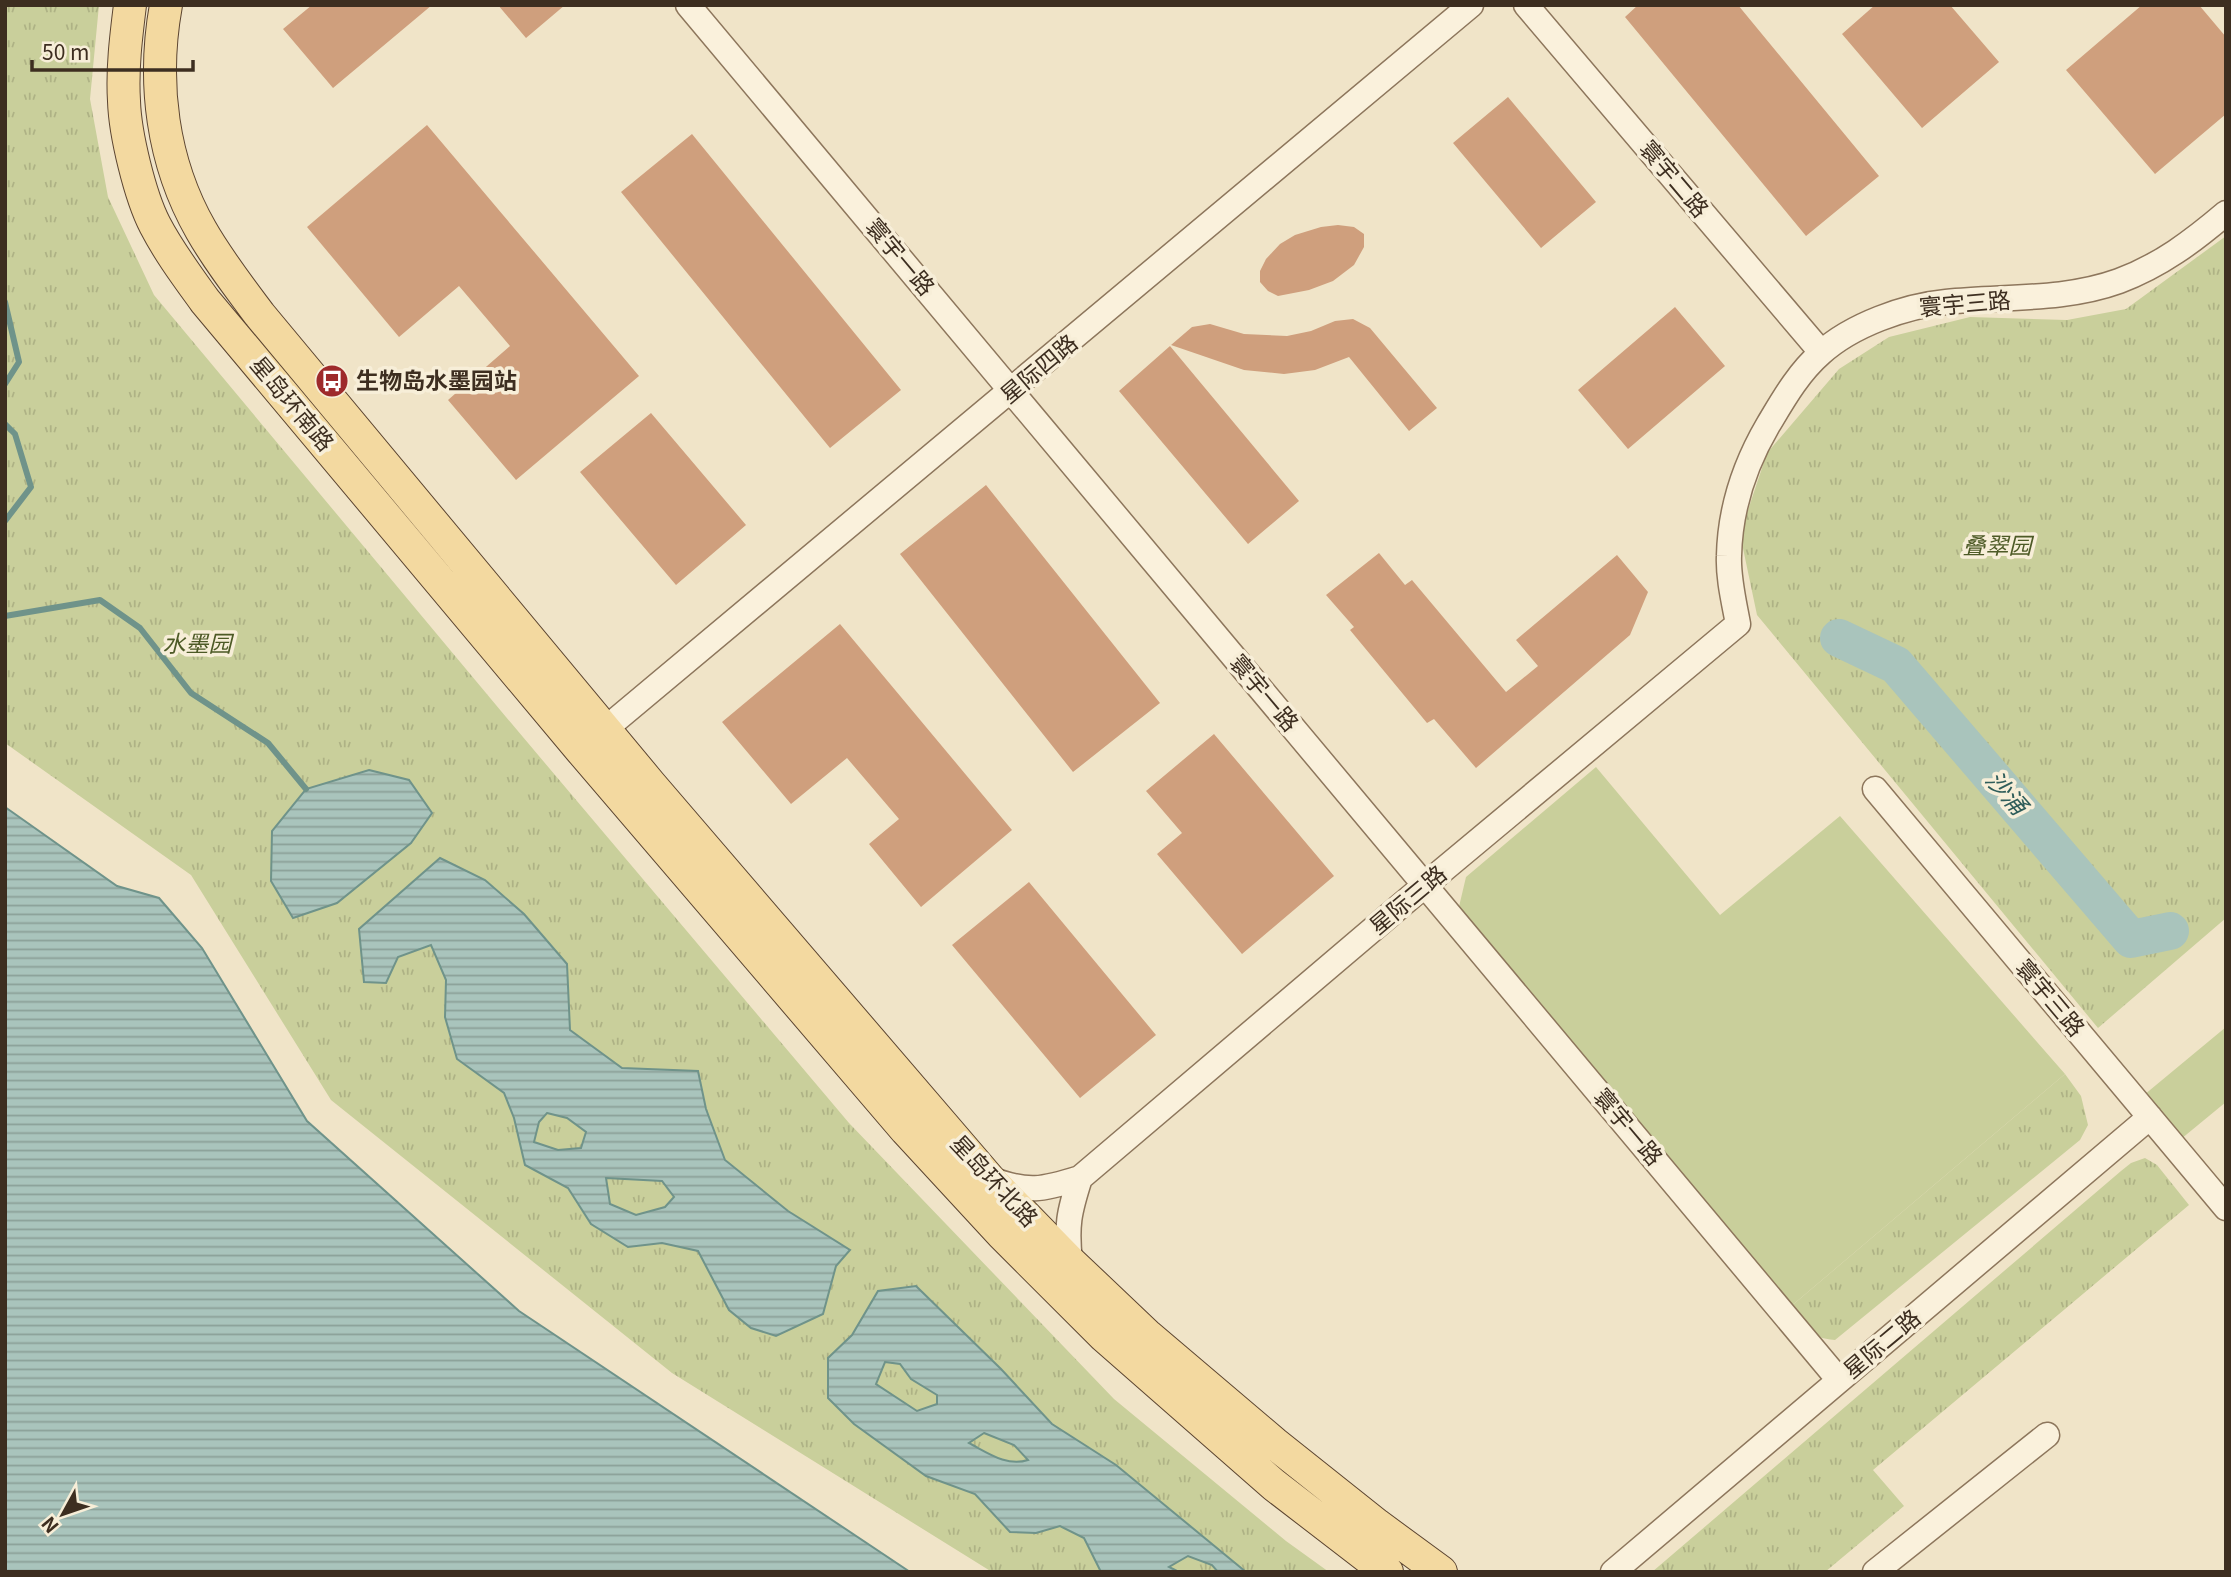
<svg xmlns="http://www.w3.org/2000/svg" width="2231" height="1577" font-family="Georgia,'Noto Sans SC',serif">
<style>
.grass{fill:#c9cf9b}
.park{fill:url(#park-tufts)}
.water{fill:url(#water-rules);stroke:#6f938a;stroke-width:2;fill-rule:evenodd}
.lines{fill:none;stroke-linecap:round;stroke-linejoin:round}
.stream{stroke:#6f938a;stroke-width:6}
.river{stroke:#a9c4bc;stroke-width:38}
.building{fill:#cf9f7d}
.minor-casing{stroke:#8d765c;stroke-width:27}
.major-casing{stroke:#5b4430;stroke-width:34}
.minor{stroke:#faf1dc;stroke-width:24}
.major{stroke:#f3d9a0;stroke-width:32}
.labels{text-anchor:middle;stroke-width:7;stroke-linejoin:round;paint-order:stroke}
.street-label{font-size:23px;fill:#3d2e20;stroke:#f7eed8}
.poi-label{font-size:23px;font-weight:bold;fill:#3d2e20;stroke:#f7eed8;text-anchor:start}
.park-label{font-size:23px;font-style:italic;fill:#4d5a26;stroke:#f7eed8}
.water-label{font-size:24px;font-style:italic;fill:#2f5d5a;stroke:#f7eed8}
</style>
<defs>
<pattern id="park-tufts" width="24" height="20" patternUnits="userSpaceOnUse" patternTransform="scale(1.75)"><rect width="24" height="20" fill="#c9cf9b"/><path d="M3 7l-1-3M5 7V3M7 7l1-3M15 17l-1-3M17 17v-4M19 17l1-3" fill="none" stroke="#aeb285"/></pattern>
<pattern id="water-rules" width="6" height="5" patternUnits="userSpaceOnUse" patternTransform="scale(1.75)"><rect width="6" height="5" fill="#a9c4bc"/><path d="M0 2.5h6" fill="none" stroke="#8ba098"/></pattern>
</defs>
<rect width="100%" height="100%" fill="#f0e4c8"/>
<path class="grass" d="M 1596,767 L 1720,915 L 1840,816 L 2065,1074 L 1789,1308 L 1458,911 L 1466,877 Z
M 2226,1027 L 2226,1102 L 2181,1139 L 2144,1095 Z"/>
<path class="park" d="M 5,5 L 99,5 L 90,99 L 108,197 L 154,295 L 506,717 L 849,1123 L 1114,1399 L 1286,1541 L 1329,1572 L 992,1572 L 672,1373 L 331,1100 L 191,875 L 5,743 Z
M 2226,236 L 2226,918 L 2098,1028 L 1757,615 L 1740,534 L 1767,453 L 1839,369 L 1889,337 L 1970,317 L 2067,320 L 2126,309 Z
M 2065,1074 L 2081,1096 L 2088,1125 L 2080,1140 L 1835,1340 C 1809,1338 1804,1327 1789,1308 Z
M 2145,1158 L 2157,1165 L 2189,1205 L 1873,1470 L 1904,1506 L 1825,1572 L 1652,1572 L 2121,1171 L 2131,1163 Z"/>
<path class="water" d="M 369,770 L 409,780 L 432,813 L 411,843 L 337,903 L 293,918 L 271,881 L 272,831 L 306,789 Z
M 5,807 L 117,886 L 159,898 L 202,948 L 307,1121 L 519,1311 L 910,1572 L 5,1572 Z
M 440,858 L 485,880 L 524,914 L 567,964 L 570,1030 L 622,1068 L 698,1071 L 706,1109 L 725,1160 L 788,1211 L 850,1250 L 836,1266 L 823,1314 L 776,1336 L 751,1328 L 729,1310 L 698,1251 L 662,1243 L 628,1247 L 591,1224 L 568,1188 L 525,1165 L 514,1118 L 504,1093 L 457,1059 L 445,1017 L 446,980 L 431,945 L 398,957 L 386,983 L 364,982 L 359,929 ZM 547,1113 L 567,1118 L 586,1132 L 581,1148 L 558,1150 L 534,1142 L 539,1122 ZM 606,1178 L 662,1181 L 674,1197 L 665,1207 L 636,1215 L 610,1204 Z
M 916,1286 L 1001,1369 L 1052,1424 L 1116,1465 L 1246,1572 L 1218,1572 L 1212,1565 L 1188,1556 L 1169,1567 L 1179,1572 L 1101,1572 L 1084,1538 L 1060,1526 L 1036,1533 L 1010,1532 L 975,1494 L 926,1476 L 854,1424 L 828,1398 L 828,1358 L 852,1335 L 878,1291 ZM 885,1362 L 900,1364 L 911,1379 L 937,1395 L 937,1404 L 917,1411 L 876,1384 ZM 984,1433 L 1014,1445 L 1028,1460 C 1007,1467 988,1453 969,1443 Z"/>
<g class="lines">
<path class="stream" d="M 5,302 L 19,362 L 5,384
M 5,424 L 15,434 L 31,487 L 5,521
M 5,616 L 100,600 L 140,628 L 191,693 L 268,743 L 306,789"/>
<path class="river" d="M 1839,638 L 1896,665 L 2131,939 L 2170,931"/>
</g>
<path class="building" d="M 312,5 L 432,5 L 333,88 L 283,29 Z
M 498,5 L 565,5 L 526,38 Z
M 1638,5 L 1738,5 L 1879,176 L 1806,236 L 1625,17 Z
M 1875,5 L 1950,5 L 1999,62 L 1922,128 L 1842,34 Z
M 2142,5 L 2199,5 L 2226,37 L 2226,114 L 2155,174 L 2066,70 Z
M 1508,97 L 1596,202 L 1541,248 L 1453,143 Z
M 427,125 L 639,376 L 516,480 L 448,400 L 510,346 L 459,286 L 399,337 L 307,227 Z
M 692,134 L 901,390 L 830,448 L 621,192 Z
M 1338,225 L 1354,227 L 1364,234 L 1364,247 L 1354,265 L 1333,281 L 1309,290 L 1278,296 L 1268,291 L 1260,282 L 1260,271 L 1266,259 L 1280,244 L 1295,235 L 1321,227 Z
M 1675,307 L 1725,366 L 1628,449 L 1578,390 Z
M 1353,319 L 1370,328 L 1437,408 L 1409,431 L 1349,357 L 1315,370 L 1284,374 L 1244,370 L 1171,345 L 1192,327 L 1210,324 L 1244,334 L 1287,336 L 1311,331 L 1335,321 Z
M 1170,346 L 1299,501 L 1248,544 L 1119,391 Z
M 651,413 L 746,525 L 676,585 L 580,472 Z
M 986,485 L 1160,703 L 1073,772 L 900,554 Z
M 1379,553 L 1405,585 L 1412,580 L 1506,692 L 1538,666 L 1516,640 L 1617,555 L 1648,592 L 1630,635 L 1476,768 L 1434,719 L 1427,723 L 1350,630 L 1354,627 L 1326,595 Z
M 840,624 L 1012,830 L 921,907 L 869,844 L 899,819 L 847,758 L 791,804 L 722,722 Z
M 1214,734 L 1334,876 L 1242,954 L 1157,854 L 1182,833 L 1146,791 Z
M 1029,882 L 1156,1035 L 1080,1098 L 952,945 Z"/>
<g class="lines">
<defs>
<path id="minor" d="M 688,5 L 1839,1380
M 1526,5 L 1821,352
M 592,740 L 1471,5
M 1875,789 L 2226,1208
M 990,1179 C 1028,1193 1042,1190 1080,1178 L 1425,885 L 1738,624 C 1734,602 1728,578 1729,556 C 1730,509 1744,466 1768,425 C 1783,400 1798,373 1821,353 C 1852,325 1905,306 1946,302 C 2004,296 2064,301 2119,281 C 2160,266 2193,241 2226,213
M 1070,1262 C 1066,1226 1069,1212 1080,1178
M 1613,1572 L 2150,1117
M 1875,1572 L 2047,1435"/>
<path id="major" d="M 130,5 C 126,37 122,69 124,101 C 125,134 140,196 155,225 C 169,252 187,276 205,301 L 581,750 L 906,1130 L 1002,1234 L 1104,1336 L 1274,1485 L 1387,1572
M 166,5 C 152,82 162,162 201,230 C 218,260 239,287 260,315 L 650,784 L 989,1179 L 1070,1262 L 1148,1336 L 1274,1443 L 1377,1525 L 1441,1572"/>
</defs>
<use href="#minor" class="minor-casing"/>
<use href="#major" class="major-casing"/>
<use href="#minor" class="minor"/>
<use href="#major" class="major"/>
</g>
<defs>
<symbol id="bus-disc" viewBox="-11 -11 22 22"><circle r="9.5" fill="#9e2a2b" stroke="#f7eed8"/><path d="M-5-6H5V4H4V6H2V4H-2V6H-4V4H-5ZM-3.5-4V0h7V-4ZM-3.5 1.2v1.5H-2V1.2ZM2 1.2v1.5H3.5V1.2Z" fill="#fff"/></symbol>
</defs>
<g fill-rule="evenodd">
<use href="#bus-disc" x="313" y="362" width="38" height="38"/>
</g>
<g class="labels">
<g class="street-label">
<text transform="translate(1674 179) rotate(50)" y="8">寰宇二路</text>
<text transform="translate(900 257) rotate(50)" y="8">寰宇一路</text>
<text transform="translate(1965 304) rotate(-5)" y="8">寰宇三路</text>
<text transform="translate(1039 369) rotate(-40)" y="8">星际四路</text>
<text transform="translate(292 404) rotate(50)" y="8">星岛环南路</text>
<text transform="translate(1264 693) rotate(50)" y="8">寰宇一路</text>
<text transform="translate(1408 900) rotate(-40)" y="8">星际三路</text>
<text transform="translate(2050 998) rotate(50)" y="8">寰宇三路</text>
<text transform="translate(1628 1127) rotate(50)" y="8">寰宇一路</text>
<text transform="translate(994 1181) rotate(47)" y="8">星岛环北路</text>
<text transform="translate(1882 1344) rotate(-40)" y="8">星际二路</text>
</g>
<g class="poi-label">
<text x="356" y="389">生物岛水墨园站</text>
</g>
<g class="park-label">
<text x="1997" y="554">叠翠园</text>
<text x="197" y="652">水墨园</text>
</g>
<g class="water-label">
<text transform="translate(2006 793) rotate(49)" y="8">沙涌</text>
</g>
</g>
<rect width="2231" height="1577" fill="none" stroke="#3d2e20" stroke-width="14"/>
<g transform="translate(63 1514) rotate(230)" stroke="#f7eed8" stroke-width="5" paint-order="stroke">
<path d="M0-5L12 26L0 18L-12 26Z" fill="#3d2e20"/>
<text y="-10" font-size="19" font-weight="bold" text-anchor="middle" fill="#3d2e20">N</text>
</g>
<path d="M32 60v10h161v-10" fill="none" stroke="#3d2e20" stroke-width="3.5"/>
<text x="42" y="60" font-size="21" fill="#3d2e20" stroke="#f7eed8" stroke-width="5" paint-order="stroke">50 m</text>
</svg>
